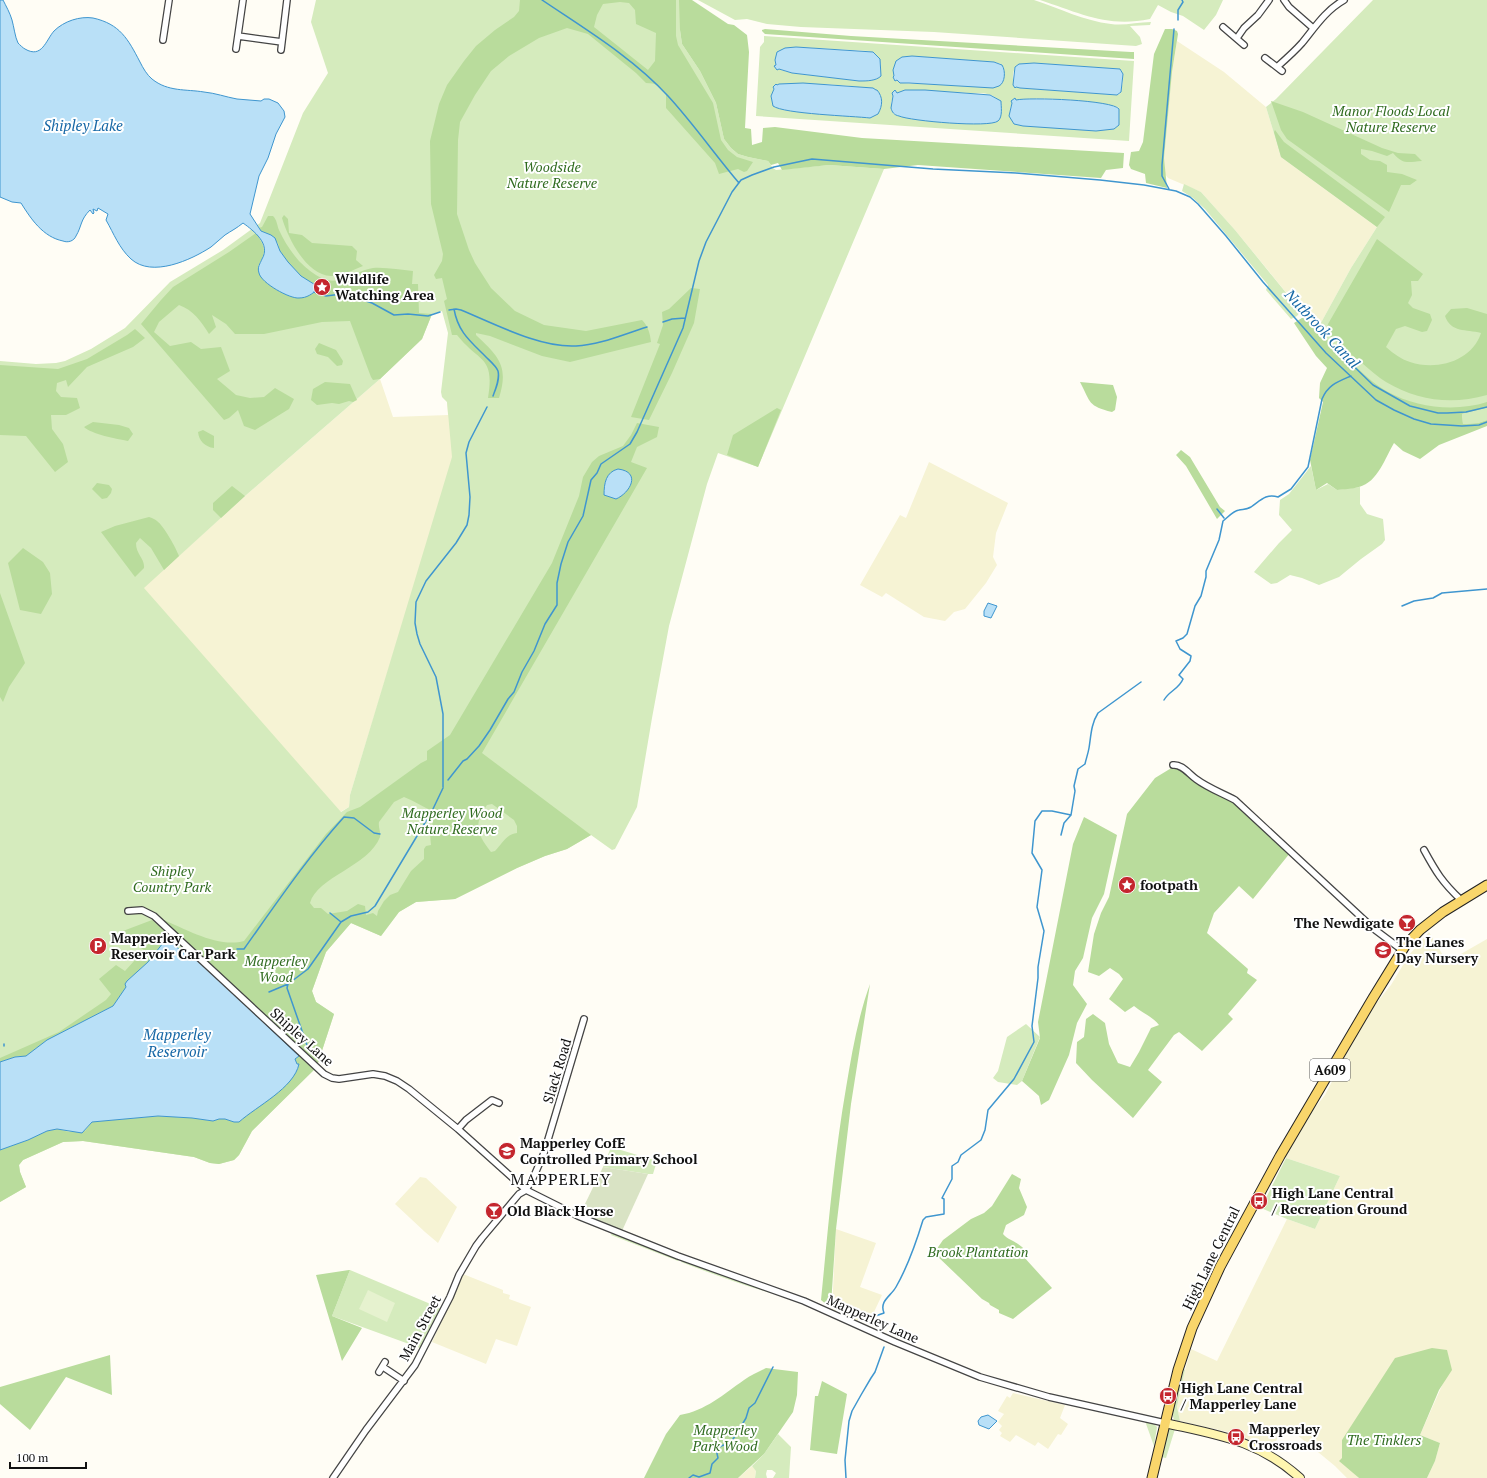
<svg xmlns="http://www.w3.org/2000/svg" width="1487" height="1478" font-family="'PT Serif',serif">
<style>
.farmland{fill:#f6f3d4}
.green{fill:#d5ebbd;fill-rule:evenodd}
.forest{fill:#b9dc9c;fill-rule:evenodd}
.cemetery{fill:#d9e3c4}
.pitch{fill:#e6f2cf}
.water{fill:#b9e0f7;stroke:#3f96cf}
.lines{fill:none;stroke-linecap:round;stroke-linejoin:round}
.stream{stroke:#3f96cf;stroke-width:1.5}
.street-casing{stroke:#444;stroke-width:8}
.secondary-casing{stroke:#333;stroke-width:10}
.primary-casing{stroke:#222;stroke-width:11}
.street{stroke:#fff;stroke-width:5.5}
.secondary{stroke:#fff6b0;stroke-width:8}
.primary{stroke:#f9d66b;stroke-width:9}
.labels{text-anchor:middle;stroke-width:4;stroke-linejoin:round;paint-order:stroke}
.shield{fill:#fff;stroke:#585858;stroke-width:1}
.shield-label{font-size:13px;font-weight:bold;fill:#111}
.park-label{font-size:14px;font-style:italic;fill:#2f6b1f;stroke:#fff}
.poi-label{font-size:14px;font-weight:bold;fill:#111;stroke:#fff;text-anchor:start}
.street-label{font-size:14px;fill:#111;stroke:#fff}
.water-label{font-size:15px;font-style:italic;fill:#1768a6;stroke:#fff}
.quarter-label{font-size:16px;letter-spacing:1px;fill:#111;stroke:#fff}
</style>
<rect width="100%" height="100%" fill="#fffdf5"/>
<path class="farmland" d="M 1177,41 L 1224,72 L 1266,107 L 1281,157 L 1377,227 L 1351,268 L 1317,330 L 1235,230 L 1201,192 L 1168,178 L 1165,174 L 1164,158 L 1172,72 Z
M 380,379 L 393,417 L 448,415 L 447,402 L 484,404 L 402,625 L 350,795 L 349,807 L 340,812 L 0,705 L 143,588 L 245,496 Z
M 929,462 L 1008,503 L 996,533 L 993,557 L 997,565 L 986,583 L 965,609 L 954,612 L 945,621 L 924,617 L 886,593 L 882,597 L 860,585 L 900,515 L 906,518 Z
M 1429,932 L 1447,962 L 1487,939 L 1487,1478 L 1427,1478 L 1435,1461 L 1440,1443 L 1420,1435 L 1444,1381 L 1342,1440 L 1342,1458 L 1350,1469 L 1359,1478 L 1347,1478 L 1335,1466 L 1285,1425 L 1271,1450 L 1236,1434 L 1180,1421 L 1177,1407 L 1185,1370 L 1191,1349 L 1217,1361 L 1287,1219 L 1315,1229 L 1340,1176 L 1286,1158 L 1286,1155 L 1310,1114 L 1325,1095 L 1350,1047 L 1374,1006 L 1391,985 L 1409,955 Z
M 420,1177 L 426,1178 L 457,1207 L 438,1243 L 425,1232 L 395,1204 Z
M 836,1229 L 876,1243 L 860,1287 L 882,1295 L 874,1312 L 856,1321 L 844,1315 L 845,1309 L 839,1307 L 835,1312 L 832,1310 Z
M 463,1274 L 503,1290 L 503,1293 L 510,1295 L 509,1299 L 531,1307 L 517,1346 L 496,1339 L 486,1364 L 432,1342 L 448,1308 Z
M 1013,1393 L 1065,1405 L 1060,1418 L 1068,1424 L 1061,1435 L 1058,1434 L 1048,1449 L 1038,1442 L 1035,1446 L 1016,1435 L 1010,1442 L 1000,1436 L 1002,1433 L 999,1430 L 1002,1426 L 998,1422 L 1004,1414 L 998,1411 L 1007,1396 L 1010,1398 Z
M 752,1466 L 756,1470 L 755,1478 L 738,1478 Z"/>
<path class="green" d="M 316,0 L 681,0 L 680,30 L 682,44 L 700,71 L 716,103 L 724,139 L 731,148 L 738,154 L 748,157 L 768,161 L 773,168 L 776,170 L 829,165 L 884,169 L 758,467 L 718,453 L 707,484 L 669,626 L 652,718 L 637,807 L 615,849 L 612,850 L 591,835 L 567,849 L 545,856 L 517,868 L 455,899 L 416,902 L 399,912 L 381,936 L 351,923 L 326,952 L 312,991 L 316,1002 L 334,1014 L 317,1066 L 252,1131 L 239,1155 L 234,1160 L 219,1164 L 210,1163 L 194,1157 L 83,1141 L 63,1142 L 23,1160 L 19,1165 L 20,1172 L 26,1187 L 0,1202 L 0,361 L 36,364 L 56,363 L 65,361 L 91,349 L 125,328 L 170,282 L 223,250 L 260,223 L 303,113 L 328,73 L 311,22 ZM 442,311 L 448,333 L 441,392 L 442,397 L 447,402 L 452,457 L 350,795 L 349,807 L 341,812 L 144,588 L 245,496 L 380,379 L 422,339 L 432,314 Z
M 698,0 L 1034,0 C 1059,8 1084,21 1111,24 C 1124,26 1137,22 1151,22 L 1150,25 L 1130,26 L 1140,37 L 1142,44 L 1136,46 L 934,32 L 801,27 L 767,24 L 747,19 L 735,20 Z
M 1040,0 L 1223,0 L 1216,15 L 1204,30 L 1183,16 L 1171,12 L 1158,5 L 1150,19 C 1107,28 1080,13 1040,0 Z
M 1373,0 L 1487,0 L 1487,405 L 1462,411 L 1409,405 L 1373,386 L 1336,353 L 1317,330 L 1351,268 L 1377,227 L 1281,157 L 1266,107 L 1276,99 Z
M 764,36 L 1134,61 L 1129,141 L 756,116 L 760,47 L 764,42 ZM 796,47 L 869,51 L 881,64 L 880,75 L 869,81 L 859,81 L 792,73 L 781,70 L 776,65 ZM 912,56 L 994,62 L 1001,64 C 1005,75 1007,80 995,87 L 900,83 L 894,76 L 902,57 ZM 1035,63 L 1119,69 L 1121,70 C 1125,77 1122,87 1120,94 L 1117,95 L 1020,88 C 1011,84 1012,75 1015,67 L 1020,64 ZM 823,84 L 851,86 L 876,90 L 881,96 L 870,118 L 858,116 L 773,90 L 774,89 L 817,87 ZM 905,90 C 926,90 947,92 969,93 C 976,94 986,92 993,96 C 998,99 1002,104 1001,111 C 1000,115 1000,119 997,121 C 987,128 906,120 894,114 L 891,103 L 893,96 ZM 1021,99 C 1050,97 1089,100 1118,107 L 1119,109 L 1119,125 L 1113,129 L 1023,126 C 1010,123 1007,116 1012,103 Z
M 1184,184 L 1201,192 L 1235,230 L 1301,311 L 1297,316 L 1291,319 L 1266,290 L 1268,285 L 1205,209 L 1193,198 L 1182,191 Z
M 1487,408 L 1487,420 L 1478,423 L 1463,424 L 1462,414 Z
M 1311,466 L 1316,490 L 1328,484 L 1337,490 L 1360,487 L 1360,504 L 1367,514 L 1383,519 L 1385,540 L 1382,544 L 1361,559 L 1339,577 L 1319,585 L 1302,578 L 1290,575 L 1277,583 L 1271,584 L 1254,572 L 1279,543 L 1292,530 L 1279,515 L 1280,500 L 1289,494 Z
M 1026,1024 L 1040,1037 L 1022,1081 L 1017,1085 L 998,1082 L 993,1078 L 998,1071 L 1007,1037 Z
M 611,1147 L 657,1161 L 653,1174 L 648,1174 L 603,1167 Z
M 1286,1158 L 1340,1176 L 1315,1229 L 1287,1219 L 1261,1208 Z
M 612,1233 L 679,1259 L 678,1261 L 611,1235 Z
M 682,1261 L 685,1261 L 778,1294 L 778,1295 C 745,1286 712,1274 681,1262 Z
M 350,1270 L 440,1308 L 420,1348 L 332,1316 Z
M 1184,1369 L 1185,1370 L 1177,1407 L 1180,1421 L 1174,1420 L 1172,1413 Z
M 1145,1421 L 1153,1423 L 1157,1427 L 1154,1446 Z
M 1170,1428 L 1175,1429 L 1166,1458 L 1161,1457 L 1168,1429 Z
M 778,1434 L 791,1447 L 789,1478 L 773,1478 L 776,1473 L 772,1470 L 767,1470 L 766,1474 L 767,1478 L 755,1478 L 756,1471 L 752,1466 L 764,1454 Z"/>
<path class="forest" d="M 520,0 L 676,0 L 676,36 L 678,45 L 713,103 L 721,140 L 728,150 L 737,157 L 753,162 L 747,171 L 744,172 L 738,169 L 719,174 L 715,163 L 666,108 L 666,93 C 659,86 656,83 646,83 L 636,73 L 588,34 L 567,28 L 539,38 L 509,56 L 491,71 L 475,95 L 460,122 L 458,140 L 457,214 L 469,250 L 475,263 L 491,288 L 515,311 L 544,325 L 586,331 L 642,320 C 648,326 650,333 651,342 L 570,362 L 542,356 L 490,336 L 476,333 L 476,335 C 499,357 509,366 499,398 L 488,398 C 495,355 479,363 457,335 L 452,335 L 444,301 L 447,299 L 442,278 L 436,279 L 434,275 L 442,261 L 443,254 L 431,204 L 430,141 L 439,104 L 447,85 L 464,61 L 476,46 L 495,30 L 514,17 L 519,11 ZM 620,2 L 629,3 L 635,10 L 636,24 L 656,33 L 655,61 L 648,70 L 594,27 L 597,15 L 603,4 Z
M 679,0 L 692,0 L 728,24 L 734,25 L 747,35 L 749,52 L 745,128 L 751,129 L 752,145 L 762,142 L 763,128 L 775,127 L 862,138 L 1124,153 L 1123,168 L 1106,170 L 1101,178 L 918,165 L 884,169 L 829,165 L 782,170 L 778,163 L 771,165 L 768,161 L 748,157 L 738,154 L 731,148 L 724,139 L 716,103 L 700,71 L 682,44 L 680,30 Z
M 765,29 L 851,36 L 1131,52 L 1134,52 L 1134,59 L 765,34 L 762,31 L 762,30 Z
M 1165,29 L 1172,29 L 1177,31 L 1178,34 L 1172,72 L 1164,158 L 1167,188 L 1146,183 L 1145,174 L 1131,169 L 1129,165 L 1131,152 L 1139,151 L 1143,142 L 1154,54 Z
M 1271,101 L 1303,112 L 1382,148 L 1398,153 L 1415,154 L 1422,161 C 1408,162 1403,165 1393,153 L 1387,156 L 1372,151 L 1361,149 L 1361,154 L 1370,160 L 1380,161 L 1387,165 L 1387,172 L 1402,174 L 1417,180 L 1410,185 L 1401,185 L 1389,212 L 1287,139 L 1281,130 Z
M 1275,130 L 1284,142 L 1385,217 L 1377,227 L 1281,157 L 1274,132 Z
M 284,215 L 288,219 L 289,233 L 302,235 L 312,243 L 352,246 L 357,251 L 356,260 L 363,266 C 355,269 340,277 331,276 C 306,275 288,238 282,218 Z
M 268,216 L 273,216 C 277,220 277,225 279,230 C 284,241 291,252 299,261 C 308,270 324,284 338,280 C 350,277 361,270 373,268 C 386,267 400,270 413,271 L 412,284 L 418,284 L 419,313 L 432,314 L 422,339 L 380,379 L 373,380 L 371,377 L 350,321 L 322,322 L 264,334 L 235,334 L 226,324 L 212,315 L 216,327 L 209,334 C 201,321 193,310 179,305 L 159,322 L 154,332 L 170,346 L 191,342 L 201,349 L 221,347 L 230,371 L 217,379 L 236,395 L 250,398 L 264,397 L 275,388 L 294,399 L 289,409 L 255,430 L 244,426 L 238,410 L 229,418 L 224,420 L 141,324 L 161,300 L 173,287 L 229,252 L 256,233 C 265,247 267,251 258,266 L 271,285 L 297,298 L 317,286 L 301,276 L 288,262 L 280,251 L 278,243 L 267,234 L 261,231 L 259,228 L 262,227 Z
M 1377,239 L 1423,274 L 1418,281 L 1411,281 L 1412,295 L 1408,303 L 1413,308 L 1430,314 L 1432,320 L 1427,331 L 1422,332 L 1405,326 L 1396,329 L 1386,347 C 1394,354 1401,359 1410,362 C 1437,371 1472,361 1481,333 C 1466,329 1451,333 1445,316 L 1451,309 L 1467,308 L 1487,314 L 1487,395 C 1452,405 1418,401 1386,382 C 1378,377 1370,370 1362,363 C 1350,354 1338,344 1327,333 L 1327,328 L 1328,324 Z
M 691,288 L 700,289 L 694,323 L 672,373 L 649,420 L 631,417 L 660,344 L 657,343 L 663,325 L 662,312 L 669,309 Z
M 1305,316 C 1321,335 1338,351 1357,368 C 1367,377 1377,386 1388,392 C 1417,408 1456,412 1487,402 L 1487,408 L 1462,414 L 1463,424 L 1478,423 L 1487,420 L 1487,426 L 1439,445 L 1420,459 L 1403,451 L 1394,443 C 1385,458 1378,482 1359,487 C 1352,489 1344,489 1337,490 L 1327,483 L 1316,490 L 1310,460 L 1323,402 L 1319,398 L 1320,383 L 1327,368 L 1316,356 L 1294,323 Z
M 135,329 L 145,338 L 133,347 L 87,367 L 68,387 L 66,380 L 57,383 L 56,391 L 61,397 L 77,398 L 80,408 L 66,415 L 51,415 L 52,429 L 63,444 L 68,462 L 55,472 L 26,436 L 0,435 L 0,365 L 58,369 L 87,359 L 127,335 Z
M 319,343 L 336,350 L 343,361 L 342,365 L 337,366 L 328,357 L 317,354 L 315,349 Z
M 325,382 L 350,384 L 357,400 L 353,402 L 349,401 L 339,404 L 332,403 L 317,405 L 311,400 L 313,389 Z
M 1080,382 L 1113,385 L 1117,397 L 1115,410 L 1112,412 C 1088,406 1091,403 1080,382 Z
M 777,408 L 781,410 L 758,467 L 727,455 L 733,435 Z
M 93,422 L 119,425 L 129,428 L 133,434 L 128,441 C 117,439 91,434 84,427 Z
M 637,423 L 659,427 L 657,437 L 637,447 L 631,462 L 647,468 L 482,753 L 591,835 L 567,849 L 545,856 L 517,868 L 455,899 L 416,902 L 399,912 L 381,936 L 351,923 L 326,952 L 312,991 L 316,1002 L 334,1014 L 317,1066 L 163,922 L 164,920 C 187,930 219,948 244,941 L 326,834 L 347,812 L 360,807 L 421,763 L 427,760 L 427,751 L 450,735 L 552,563 L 579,496 L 583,477 L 592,462 L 599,456 L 623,446 L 631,435 ZM 404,797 C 415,801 424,808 435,812 L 430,834 L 431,845 L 426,846 L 424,849 L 424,859 L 411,871 L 398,892 L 390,895 L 384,901 L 378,911 L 377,916 L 373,913 L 366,915 L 365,906 L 358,904 L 347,911 L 328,914 L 321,908 L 314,908 L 310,903 C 317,877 369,866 380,837 C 381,832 378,827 379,822 L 394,802 ZM 492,804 L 514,820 L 517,826 L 517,833 C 506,834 502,844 495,851 L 491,852 C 477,834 473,825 487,805 Z
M 203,430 L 214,436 L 214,448 C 205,447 199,441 198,432 Z
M 1181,450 L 1190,457 L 1220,507 L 1225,511 L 1217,519 L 1186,466 L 1176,455 Z
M 97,483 L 109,485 L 112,489 L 111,493 L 107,498 L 102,499 L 92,489 Z
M 232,486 L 245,496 L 221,518 L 213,510 L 213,503 Z
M 149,517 C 152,518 155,519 157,521 C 164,526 176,548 179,556 L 164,570 L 151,548 L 140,538 L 136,543 C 136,555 145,558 144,568 L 135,577 L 101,532 L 115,526 Z
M 23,548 L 43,562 L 50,573 L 52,594 L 41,614 L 20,610 L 8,563 Z
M 0,593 L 25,663 L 9,687 L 3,702 L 0,697 Z
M 1173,767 L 1180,767 L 1209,791 L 1233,802 L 1290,853 L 1253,899 L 1239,886 L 1214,913 L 1207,933 L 1248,969 L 1247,973 L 1257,980 L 1228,1014 L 1233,1019 L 1202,1051 L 1179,1032 L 1174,1035 L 1148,1070 L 1162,1082 L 1133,1118 L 1092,1080 L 1076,1063 L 1077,1042 L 1084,1037 L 1086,1019 L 1093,1014 L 1105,1023 L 1109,1044 L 1118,1063 L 1130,1067 L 1139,1052 L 1151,1028 L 1159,1025 C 1152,1016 1142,1013 1134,1006 L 1125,1012 L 1109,999 L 1123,979 L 1119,974 L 1110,968 L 1099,976 L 1088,972 L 1094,934 L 1101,913 L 1109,897 L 1127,814 L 1155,778 Z
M 1084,817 L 1117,835 L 1104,894 L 1092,918 L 1083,958 L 1075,971 L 1073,985 L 1087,1004 L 1077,1023 L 1069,1055 L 1049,1100 L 1041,1105 L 1039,1096 L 1022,1081 L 1040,1038 L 1038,1022 L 1073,844 Z
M 152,920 L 169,935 L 148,962 L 127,981 L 126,987 L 113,1006 L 47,1040 L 26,1056 L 15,1057 L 0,1062 L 0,1058 L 59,1032 L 106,1000 L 111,994 L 99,979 L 116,965 L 125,971 L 144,950 L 129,940 L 123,931 Z
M 870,984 L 851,1104 L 836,1229 L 831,1305 L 827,1305 L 821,1300 C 828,1229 834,1158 846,1088 C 852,1052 858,1017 870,984 Z
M 299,1056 L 314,1070 L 252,1131 L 239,1155 L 234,1160 L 219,1164 L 210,1163 L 194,1157 L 83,1141 L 63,1142 L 23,1160 L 19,1165 L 20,1172 L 26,1187 L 0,1202 L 0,1150 L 28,1140 L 47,1131 L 57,1129 L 69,1132 L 85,1131 L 92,1122 L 158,1116 L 192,1118 L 212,1121 L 219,1119 L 225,1119 L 234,1122 L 239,1122 L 297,1064 L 295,1059 Z
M 1012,1174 L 1021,1179 L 1019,1188 L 1027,1207 L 1024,1215 L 1006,1225 L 1003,1234 C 1009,1241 1017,1241 1024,1249 L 1023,1256 L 1052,1288 L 1013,1319 L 999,1313 L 999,1310 L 990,1305 L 989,1303 L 982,1299 L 934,1253 L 943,1240 L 971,1219 L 984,1213 L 992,1206 Z
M 349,1270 L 350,1270 L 332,1316 L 362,1328 L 342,1361 L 316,1275 Z
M 1432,1348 L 1447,1350 L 1452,1370 L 1439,1390 L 1420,1435 L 1440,1443 L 1435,1461 L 1427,1478 L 1359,1478 L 1339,1461 L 1342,1458 L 1342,1440 L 1395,1358 Z
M 110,1355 L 112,1395 L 66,1377 L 30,1430 L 0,1404 L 0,1387 Z
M 766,1368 L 798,1372 L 797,1395 L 793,1412 L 764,1454 L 738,1478 L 644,1478 L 666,1434 L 680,1415 C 705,1411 724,1394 744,1380 C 751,1375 759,1372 766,1368 Z
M 822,1381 L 847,1394 L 837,1454 L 810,1450 L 815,1396 L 818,1396 Z"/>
<path class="cemetery" d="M 603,1167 L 648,1174 L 622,1231 L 586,1217 L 582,1210 Z"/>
<path class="pitch" d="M 368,1290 L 395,1303 L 387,1322 L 359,1309 Z"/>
<path class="water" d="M 0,0 L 3,0 C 6,6 10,13 12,20 C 14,27 15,37 18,43 C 20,45 23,48 25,49 C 42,59 46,40 54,31 C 64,21 80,16 93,18 C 120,24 128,39 140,62 C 143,68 147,75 152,79 C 168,92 186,89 204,92 C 215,93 226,97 237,99 C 245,100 253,100 261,101 L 264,99 L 269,99 L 278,103 L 284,111 L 285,117 L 276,134 L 268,158 L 259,176 L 250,214 L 261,231 L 271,235 L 275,238 L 280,251 L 288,262 L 301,276 L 317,286 L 318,289 C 312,294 307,298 299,298 C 290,299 261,283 259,273 C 257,267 260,264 262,259 C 271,244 254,231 243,223 C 237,228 231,231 225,235 C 220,239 216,243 211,247 C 191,260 152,278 131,259 C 119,248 114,234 106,220 L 108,214 L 98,208 L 97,211 L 93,209 L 94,213 L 93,214 L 90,210 C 80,220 82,226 76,236 C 74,241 68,243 63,241 C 43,237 31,219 21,203 L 12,202 L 0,197 Z
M 796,47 L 873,52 L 880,59 L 881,76 C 876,81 867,81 859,81 L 792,73 L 779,69 L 777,70 L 774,66 L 776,65 L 775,60 L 777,52 L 785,48 Z
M 912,56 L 994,62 L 1002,65 C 1006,71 1005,83 999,86 C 997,87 995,87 993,88 L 909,83 L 900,83 L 897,80 L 895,81 L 893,77 L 894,76 L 893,70 L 896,61 L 902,57 Z
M 1034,63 L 1120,69 L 1123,74 L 1121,92 L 1117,95 L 1020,88 L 1016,87 L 1015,88 L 1013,85 L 1015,67 L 1019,64 Z
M 803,83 L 873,88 L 876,90 L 877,90 C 883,97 883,105 878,114 L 870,118 C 853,116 784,114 773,106 L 771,96 L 774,89 L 773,87 L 776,84 L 777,85 L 779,84 Z
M 895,90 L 897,93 L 905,90 L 925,90 L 990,95 L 1001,101 C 1001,106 1003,117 998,121 C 990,128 910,121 899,116 C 894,115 892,112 891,108 L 893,96 L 892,93 Z
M 1015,98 L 1016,100 C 1029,97 1113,100 1119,109 L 1119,125 L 1114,129 L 1096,131 L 1023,126 L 1014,124 L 1009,116 L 1012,103 L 1011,101 Z
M 618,469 C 642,472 630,493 616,499 L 604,495 C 604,483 606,472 618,469 Z
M 988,603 L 997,606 L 991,618 L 984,616 L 984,611 Z
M 167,938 L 183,953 L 189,952 L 299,1056 L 295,1059 L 297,1064 L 299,1064 C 294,1088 257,1106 239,1122 L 234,1122 L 225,1119 L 219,1119 L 213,1121 L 192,1118 L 158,1116 L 92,1122 L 82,1133 L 57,1129 L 47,1131 L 28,1140 L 0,1150 L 0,1062 L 15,1057 L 26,1056 L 47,1040 L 113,1006 L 126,987 L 125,984 L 127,981 L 148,962 Z
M 988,1415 L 997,1421 L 989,1429 L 979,1425 L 978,1421 L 981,1417 Z"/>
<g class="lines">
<path class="stream" d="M 542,0 C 585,29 632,57 668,96 C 693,123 715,155 739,183
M 1178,20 L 1178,10 L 1183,2 L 1182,0
M 1169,189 L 1162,176 L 1162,165 L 1174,29
M 314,292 L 326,296 L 342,294 L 351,296 L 372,303 L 394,315 L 408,314 L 428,316 L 440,312
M 454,309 C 458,332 470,341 486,357 C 490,361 496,366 498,371 C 500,379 496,388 493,396
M 449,310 L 456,309 L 461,310 C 495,324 540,348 576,346 C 600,345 624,334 647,327
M 663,322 L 672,319 L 685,318
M 1335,348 L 1373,385 L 1410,406 L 1438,413 L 1447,413 L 1466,412 L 1487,407
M 1217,509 L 1224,518
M 1402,606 L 1414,601 L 1433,598 L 1442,593 L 1487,589
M 1164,700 C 1169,691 1179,689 1183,679 L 1179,675 L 1190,661 L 1191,656 L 1180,649 L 1176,641 L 1183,638 L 1187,634 L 1195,606 L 1201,596 L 1206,577 L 1206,571 L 1219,540 L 1223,521 C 1228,517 1233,511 1239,510 C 1243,509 1246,510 1251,507 C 1260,501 1266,493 1278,497 L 1291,489 L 1308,467 L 1322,399 C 1328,385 1337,382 1351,376
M 448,780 L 463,761 L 467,759 L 479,746 L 490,730 L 508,699 L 514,692 L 522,672 L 534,651 L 545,624 L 557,605 L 557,583 L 561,564 L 568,542 L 583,516 L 591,480 L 597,473 L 601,464 L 630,444 L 637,432 L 683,328 L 699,261 L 706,242 L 732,192 L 741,180 L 752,175 L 774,167 L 812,159 L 933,169 L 1016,173 L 1100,180 L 1144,185 L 1176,191 L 1190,197 L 1198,204 L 1226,236 L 1263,282 L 1326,353 L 1376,400 L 1394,410 L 1414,419 L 1431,424 L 1462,426 L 1479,425 L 1487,422
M 443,787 L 443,714 L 436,677 L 420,644 L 417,634 L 415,623 L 416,602 L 426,581 L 456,543 L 467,525 L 469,515 L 470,497 L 466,453 L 469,442 L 487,407
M 1061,835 L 1064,823 L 1071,815 L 1075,791 L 1074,786 L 1078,769 L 1085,764 C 1086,759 1088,754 1089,748 C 1091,736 1091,724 1098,713 L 1141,682
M 330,913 L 341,922
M 237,949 L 244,949 C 276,904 307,858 344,817 L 354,818 L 374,833 L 380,834
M 288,984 L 287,988 L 308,1048
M 269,992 L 288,984 L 308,969 L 341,922 L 351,916 L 368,912 L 375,906 L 432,811 L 443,788
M 4,1044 L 4,1046
M 864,1320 L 884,1313 C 879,1301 891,1296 896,1287 C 908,1266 916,1243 923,1220 L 926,1217 L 944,1214 L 944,1199 L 942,1198 L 952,1179 L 952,1166 L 958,1162 L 961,1155 L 981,1140 L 985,1130 L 988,1110 L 1014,1079 L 1034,1042 L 1032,1026 L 1038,978 L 1038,967 L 1044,931 L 1037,907 L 1042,870 L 1032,853 L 1035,821 L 1042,811 L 1052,811 L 1071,815
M 689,1478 L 693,1475 L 699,1477 L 710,1473 L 712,1464 L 718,1458 L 716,1449 L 721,1446 L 730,1443 L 736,1435 L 746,1418 L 749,1408 L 755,1403 L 773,1367
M 846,1478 L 845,1460 L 849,1421 L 852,1411 L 861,1395 L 871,1378 L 875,1372 L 884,1347"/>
<defs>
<path id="street" d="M 1284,0 L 1289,7 L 1313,28
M 1223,27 L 1244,45
M 238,36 L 282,42
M 1237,38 L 1244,28 L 1258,15 L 1269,0
M 163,40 L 169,0
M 236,49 L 243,0
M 281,50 L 287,0
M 1265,58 L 1282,71
M 1277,67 C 1286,59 1295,51 1302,43 C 1315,27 1326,10 1344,0
M 1173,765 C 1182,764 1189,774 1196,779 C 1208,788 1222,793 1235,800 L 1374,929 L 1402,950
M 1424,850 C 1436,872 1442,882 1461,900
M 128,911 L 142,910 L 154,916 L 324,1074 L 332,1078 L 339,1079 L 373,1074 L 385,1076 L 397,1081 L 409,1089 L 458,1129 L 526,1190 L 578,1216 L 678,1256 L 804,1301 L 895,1342 L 980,1377 L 1049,1397 L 1165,1423
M 458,1129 L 466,1120 L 492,1100 L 499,1103
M 526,1190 L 534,1176 L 544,1153 L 584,1019
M 383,1367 L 404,1381
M 379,1372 L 385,1362
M 333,1478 L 366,1430 L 415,1365 L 450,1297 L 459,1275 L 476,1246 L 482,1238 L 519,1194 L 526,1190"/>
<path id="secondary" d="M 1165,1423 C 1218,1435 1258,1440 1300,1478"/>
<path id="primary" d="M 1152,1478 L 1178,1370 L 1192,1328 L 1220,1267 L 1280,1156 L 1373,998 L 1405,946 L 1420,930 L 1443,912 L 1487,885"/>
</defs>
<use href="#street" class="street-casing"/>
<use href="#secondary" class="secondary-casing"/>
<use href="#primary" class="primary-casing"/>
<use href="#street" class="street"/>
<use href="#secondary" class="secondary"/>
<use href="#primary" class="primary"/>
</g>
<defs>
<symbol id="sight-disc" viewBox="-11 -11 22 22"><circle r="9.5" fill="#c4262e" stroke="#fff"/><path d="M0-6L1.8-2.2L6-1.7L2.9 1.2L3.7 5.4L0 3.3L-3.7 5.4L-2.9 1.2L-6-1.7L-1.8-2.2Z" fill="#fff"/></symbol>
<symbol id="bar-disc" viewBox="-11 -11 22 22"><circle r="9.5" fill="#c4262e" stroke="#fff"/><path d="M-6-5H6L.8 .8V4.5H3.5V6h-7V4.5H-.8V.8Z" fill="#fff"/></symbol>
<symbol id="parking-disc" viewBox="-11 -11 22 22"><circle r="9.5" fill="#c4262e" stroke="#fff"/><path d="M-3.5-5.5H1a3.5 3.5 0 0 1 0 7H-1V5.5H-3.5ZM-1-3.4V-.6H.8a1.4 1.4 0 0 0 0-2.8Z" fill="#fff"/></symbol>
<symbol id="school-disc" viewBox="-11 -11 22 22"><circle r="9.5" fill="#c4262e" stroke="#fff"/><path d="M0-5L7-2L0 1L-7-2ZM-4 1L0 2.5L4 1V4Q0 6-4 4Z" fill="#fff"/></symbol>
<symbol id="bus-disc" viewBox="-11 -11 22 22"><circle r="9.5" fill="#c4262e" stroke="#fff"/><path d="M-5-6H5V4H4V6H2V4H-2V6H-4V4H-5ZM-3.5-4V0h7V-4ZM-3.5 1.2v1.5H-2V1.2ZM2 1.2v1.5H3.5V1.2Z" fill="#fff"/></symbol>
</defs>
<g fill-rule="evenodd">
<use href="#sight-disc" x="312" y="277" width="20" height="20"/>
<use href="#sight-disc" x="1117" y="875" width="20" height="20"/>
<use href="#bar-disc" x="1397" y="913" width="20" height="20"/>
<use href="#parking-disc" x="88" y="936" width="20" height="20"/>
<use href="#school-disc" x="1373" y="940" width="20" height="20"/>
<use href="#school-disc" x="497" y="1141" width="20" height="20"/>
<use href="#bus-disc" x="1249" y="1191" width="20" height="20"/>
<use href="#bar-disc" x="484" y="1201" width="20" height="20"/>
<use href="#bus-disc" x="1158" y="1386" width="20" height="20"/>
<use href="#bus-disc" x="1226" y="1427" width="20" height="20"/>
</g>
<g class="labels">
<rect class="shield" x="1310" y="1059" width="40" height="22" rx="3"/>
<g class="shield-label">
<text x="1330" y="1075">A609</text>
</g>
<g class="park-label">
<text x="1391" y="116">Manor Floods Local<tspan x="1391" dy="16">Nature Reserve</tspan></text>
<text x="552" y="172">Woodside<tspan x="552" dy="16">Nature Reserve</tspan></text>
<text x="452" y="818">Mapperley Wood<tspan x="452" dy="16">Nature Reserve</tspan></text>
<text x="172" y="876">Shipley<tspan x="172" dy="16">Country Park</tspan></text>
<text x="276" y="966">Mapperley<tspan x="276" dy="16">Wood</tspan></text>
<text x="978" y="1257">Brook Plantation</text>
<text x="725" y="1435">Mapperley<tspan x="725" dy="16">Park Wood</tspan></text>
<text x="1384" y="1445">The Tinklers</text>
</g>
<g class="poi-label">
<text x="335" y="284">Wildlife<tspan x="335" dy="16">Watching Area</tspan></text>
<text x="1140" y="890">footpath</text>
<text x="1394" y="928" text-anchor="end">The Newdigate</text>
<text x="111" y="943">Mapperley<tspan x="111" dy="16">Reservoir Car Park</tspan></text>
<text x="1396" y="947">The Lanes<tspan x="1396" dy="16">Day Nursery</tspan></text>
<text x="520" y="1148">Mapperley CofE<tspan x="520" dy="16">Controlled Primary School</tspan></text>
<text x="1272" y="1198">High Lane Central<tspan x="1272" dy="16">/ Recreation Ground</tspan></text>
<text x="507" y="1216">Old Black Horse</text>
<text x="1181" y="1393">High Lane Central<tspan x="1181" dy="16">/ Mapperley Lane</tspan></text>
<text x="1249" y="1434">Mapperley<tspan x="1249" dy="16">Crossroads</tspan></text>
</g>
<g class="street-label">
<text transform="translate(302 1037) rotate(42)" y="5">Shipley Lane</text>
<text transform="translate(557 1071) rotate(-73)" y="5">Slack Road</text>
<text transform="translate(1211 1258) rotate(-64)" y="5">High Lane Central</text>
<text transform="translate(873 1319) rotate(24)" y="5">Mapperley Lane</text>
<text transform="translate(420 1328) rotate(-62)" y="5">Main Street</text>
</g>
<g class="water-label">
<text x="83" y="131">Shipley Lake</text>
<text transform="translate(1322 329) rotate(47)" y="5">Nutbrook Canal</text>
<text x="177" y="1040">Mapperley<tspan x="177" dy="17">Reservoir</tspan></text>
</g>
<g class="quarter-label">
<text x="561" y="1185">MAPPERLEY</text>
</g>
</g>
<path d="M10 1462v6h76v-6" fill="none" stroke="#111111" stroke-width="2"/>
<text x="16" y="1462" font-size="12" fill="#111111" stroke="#ffffff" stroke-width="3" paint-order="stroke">100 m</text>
</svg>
